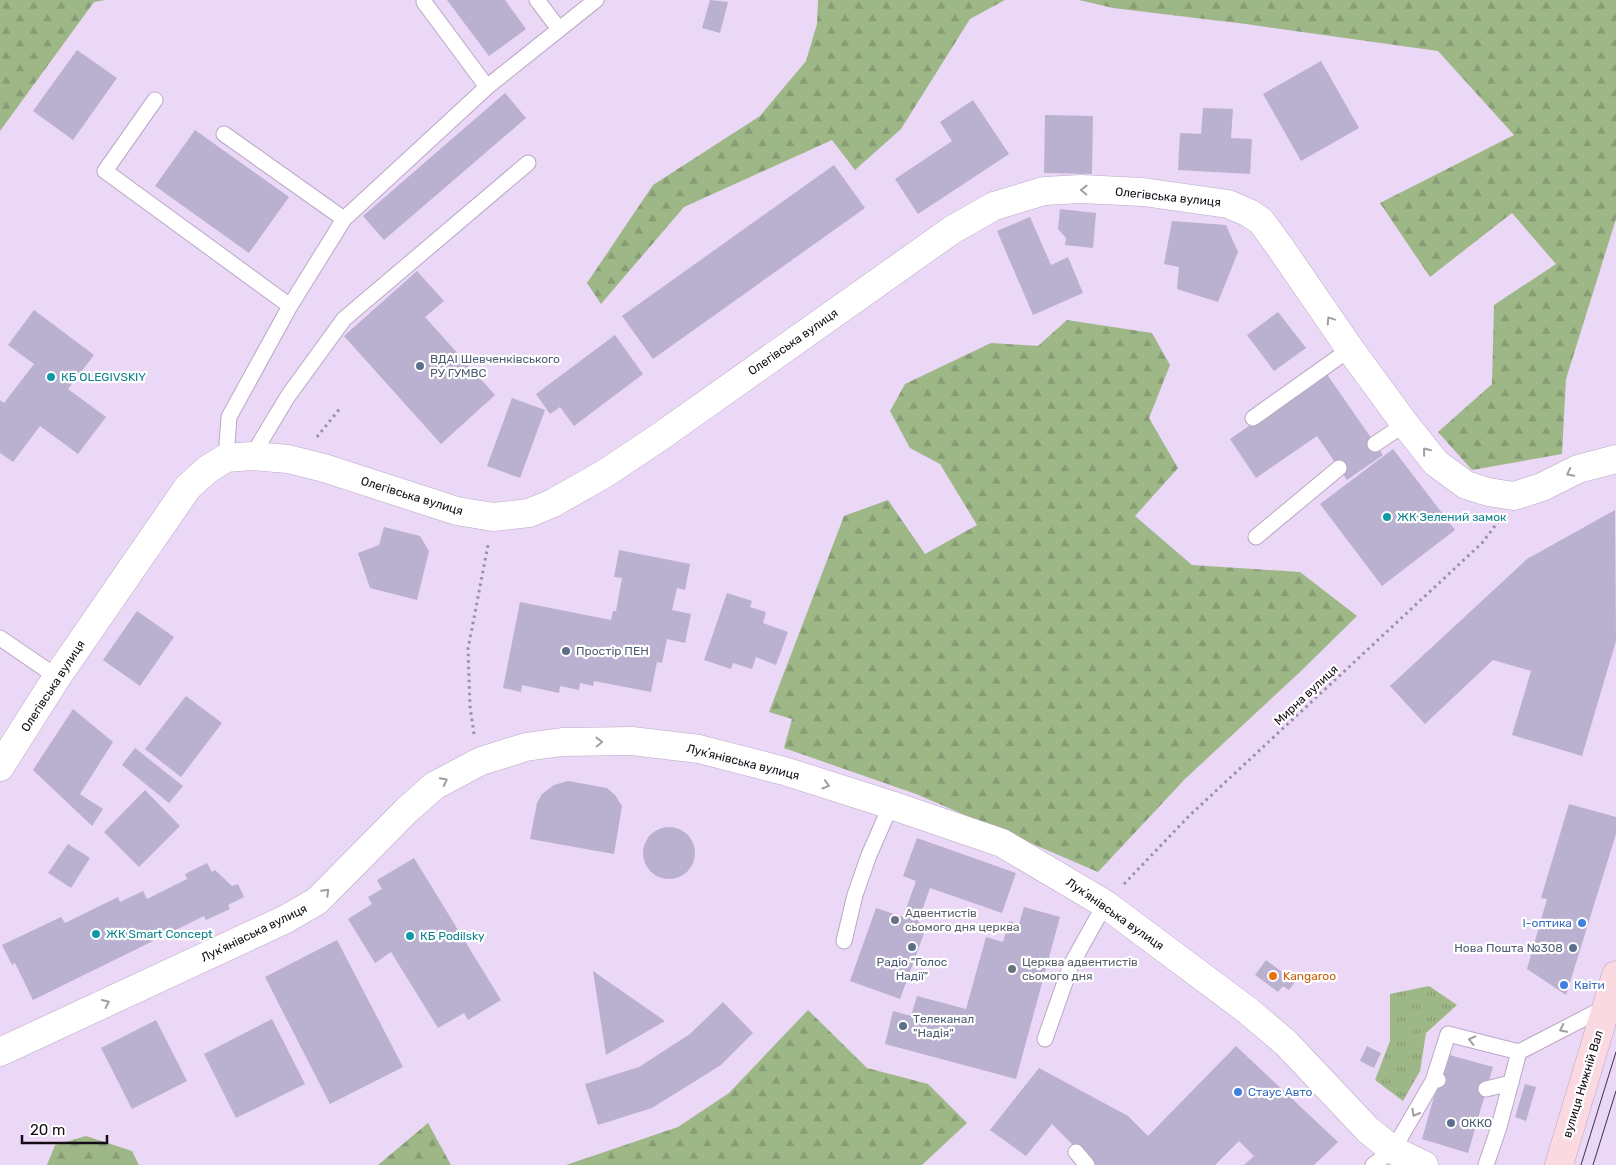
<svg xmlns="http://www.w3.org/2000/svg" width="1616" height="1165" font-family="Rubik,sans-serif">
<style>
.grass{fill:url(#grass-tufts)}
.forest{fill:url(#forest-firs)}
.building{fill:#bab0d0}
.lines{fill:none;stroke-linecap:round;stroke-linejoin:round}
.service-casing{stroke:#baa8c5;stroke-width:17}
.minor-casing{stroke:#baa8c5;stroke-width:29}
.secondary-casing{stroke:#baa8c5;stroke-width:29}
.path{stroke:#9d8ea5;stroke-width:3;stroke-dasharray:2.5 4;stroke-linecap:butt}
.service{stroke:#fff;stroke-width:15}
.minor{stroke:#fff;stroke-width:28}
.secondary{stroke:#fad9e0;stroke-width:28}
.tram{stroke:#3e3442;stroke-width:1}
.oneway{stroke:#a19ea2}
.service-dot{fill:#5c6f8a;stroke:#fff;stroke-width:2}
.culture-dot{fill:#0f9aa8;stroke:#fff;stroke-width:2}
.worship-dot{fill:#6b7280;stroke:#fff;stroke-width:2}
.shop-dot{fill:#3f7fe0;stroke:#fff;stroke-width:2}
.food-dot{fill:#e8710a;stroke:#fff;stroke-width:2}
.labels{text-anchor:middle;stroke-width:4.5;stroke-linejoin:round;paint-order:stroke}
.street-label{font-size:12px;fill:#140d17;stroke:#fff}
.service-label{font-size:12px;fill:#4e5e75;stroke:#fff;text-anchor:start}
.culture-label{font-size:12px;fill:#0d838f;stroke:#fff;text-anchor:start}
.worship-label{font-size:12px;fill:#5b616d;stroke:#fff;text-anchor:start}
.shop-label{font-size:12px;fill:#366cbe;stroke:#fff;text-anchor:start}
.food-label{font-size:12px;fill:#c56008;stroke:#fff;text-anchor:start}
</style>
<defs>
<pattern id="grass-tufts" width="24" height="20" patternUnits="userSpaceOnUse" patternTransform="scale(1.25)"><rect width="24" height="20" fill="#9eb787"/><path d="M3 7l-1-3M5 7V3M7 7l1-3M15 17l-1-3M17 17v-4M19 17l1-3" fill="none" stroke="#879c74"/></pattern>
<pattern id="forest-firs" width="22" height="20" patternUnits="userSpaceOnUse" patternTransform="scale(1.25)"><rect width="22" height="20" fill="#9eb787"/><path d="M5 1l3.5 6h-7zM16 11l3.5 6h-7z" fill="#879c74"/></pattern>
</defs>
<rect width="100%" height="100%" fill="#ebd7f6"/>
<path class="grass" d="M 1429,986 L 1457,1005 L 1426,1033 L 1420,1071 L 1403,1101 L 1375,1080 L 1390,1041 L 1390,994 Z"/>
<path class="forest" d="M 0,0 L 105,0 L 94,2 L 0,131 Z
M 818,0 L 1005,0 L 970,19 L 901,129 L 855,170 L 832,140 L 684,207 L 601,304 L 587,283 L 653,185 L 760,116 L 806,61 L 817,24 Z
M 1079,0 L 1616,0 L 1616,219 L 1566,379 L 1562,454 L 1472,470 L 1438,432 L 1492,384 L 1494,305 L 1556,264 L 1512,213 L 1430,277 L 1380,203 L 1514,135 L 1438,51 L 1246,24 L 1113,8 Z
M 1067,320 L 1152,333 L 1170,365 L 1149,418 L 1178,468 L 1135,516 L 1192,565 L 1300,572 L 1357,616 L 1301,671 L 1185,779 L 1098,872 L 916,794 L 784,748 L 792,719 L 769,712 L 844,516 L 888,500 L 925,554 L 977,525 L 940,464 L 910,448 L 890,411 L 905,384 L 991,343 L 1038,346 Z
M 808,1010 L 867,1068 L 928,1084 L 967,1123 L 922,1165 L 566,1165 L 678,1127 L 729,1093 Z
M 428,1123 L 451,1165 L 378,1165 Z
M 86,1136 L 132,1151 L 139,1165 L 47,1165 L 55,1145 Z"/>
<path class="building" d="M 447,0 L 505,0 L 526,29 L 489,56 Z
M 710,0 L 728,2 L 720,33 L 702,28 Z
M 77,50 L 117,78 L 73,140 L 33,111 Z
M 1321,61 L 1359,128 L 1301,161 L 1263,94 Z
M 505,93 L 526,118 L 384,240 L 363,216 Z
M 973,100 L 1009,154 L 918,214 L 895,179 L 952,141 L 940,122 Z
M 1203,108 L 1233,109 L 1231,138 L 1252,139 L 1250,174 L 1178,170 L 1180,133 L 1201,134 Z
M 1045,115 L 1093,116 L 1092,174 L 1044,173 Z
M 195,130 L 289,197 L 249,253 L 155,186 Z
M 834,165 L 865,208 L 653,359 L 622,316 Z
M 1060,209 L 1096,213 L 1093,248 L 1065,245 L 1066,238 L 1058,229 Z
M 1030,217 L 1051,265 L 1068,257 L 1083,293 L 1033,315 L 997,231 Z
M 1172,221 L 1226,225 L 1238,252 L 1218,302 L 1177,289 L 1179,267 L 1164,264 Z
M 417,271 L 444,301 L 425,317 L 495,395 L 441,444 L 344,336 Z
M 34,310 L 94,355 L 68,389 L 106,417 L 78,454 L 40,426 L 13,462 L 0,453 L 0,400 L 4,403 L 34,364 L 8,345 Z
M 1278,312 L 1306,348 L 1274,371 L 1247,335 Z
M 615,335 L 643,374 L 574,426 L 560,407 L 550,414 L 536,394 Z
M 1326,373 L 1383,455 L 1347,480 L 1317,436 L 1256,478 L 1230,439 Z
M 512,398 L 545,410 L 520,478 L 487,466 Z
M 1393,449 L 1455,530 L 1382,586 L 1320,504 Z
M 1615,510 L 1616,641 L 1582,756 L 1512,735 L 1531,671 L 1493,660 L 1425,724 L 1390,686 L 1527,559 Z
M 384,527 L 420,536 L 429,551 L 417,600 L 370,588 L 358,553 L 379,545 Z
M 619,550 L 690,564 L 685,590 L 677,588 L 672,610 L 691,614 L 685,643 L 667,639 L 662,663 L 657,662 L 651,692 L 594,681 L 593,686 L 580,683 L 579,690 L 560,686 L 559,693 L 522,685 L 521,692 L 503,688 L 520,602 L 611,620 L 613,611 L 616,611 L 622,578 L 614,577 Z
M 727,593 L 752,601 L 750,607 L 766,612 L 763,623 L 788,632 L 776,665 L 756,657 L 752,669 L 733,663 L 731,669 L 704,660 Z
M 137,611 L 174,637 L 140,686 L 103,660 Z
M 186,696 L 222,723 L 181,777 L 145,749 Z
M 73,709 L 113,742 L 80,794 L 103,809 L 92,826 L 33,770 Z
M 135,748 L 183,786 L 169,803 L 122,765 Z
M 568,781 L 607,788 L 615,795 L 622,806 L 614,854 L 530,839 L 537,803 L 542,794 L 554,785 Z
M 145,790 L 180,826 L 139,867 L 104,832 Z
M 1569,804 L 1616,817 L 1616,834 L 1566,995 L 1527,969 L 1547,899 L 1541,898 Z
M643 853a26 26 0 1 1 52 0a26 26 0 1 1-52 0Z
M 917,838 L 1016,873 L 1002,913 L 930,888 L 918,922 L 927,925 L 900,999 L 850,981 L 876,908 L 903,917 L 916,881 L 903,876 Z
M 68,844 L 90,858 L 71,888 L 48,873 Z
M 414,858 L 501,1000 L 468,1020 L 464,1013 L 438,1028 L 391,952 L 375,963 L 348,919 L 372,904 L 368,897 L 382,889 L 377,880 Z
M 207,863 L 212,872 L 215,870 L 232,886 L 238,884 L 244,897 L 228,905 L 230,909 L 206,920 L 204,916 L 33,1000 L 15,963 L 12,965 L 2,945 L 61,917 L 65,923 L 118,897 L 120,902 L 143,891 L 147,899 L 187,879 L 185,874 Z
M 1024,907 L 1060,917 L 1016,1079 L 885,1044 L 893,1011 L 911,1016 L 917,996 L 966,1009 L 986,937 L 1003,942 L 1009,921 L 1019,924 Z
M 337,940 L 403,1067 L 330,1104 L 265,977 Z
M 1266,960 L 1295,982 L 1289,990 L 1283,986 L 1278,992 L 1255,975 Z
M 593,971 L 665,1021 L 606,1055 Z
M 723,1002 L 753,1033 L 721,1065 L 652,1108 L 598,1125 L 585,1084 L 639,1067 L 690,1034 Z
M 272,1019 L 305,1084 L 236,1118 L 204,1054 Z
M 156,1020 L 187,1081 L 132,1109 L 101,1048 Z
M 1236,1046 L 1338,1142 L 1314,1165 L 1244,1165 L 1254,1156 L 1239,1141 L 1215,1165 L 1093,1165 L 1052,1124 L 1026,1156 L 990,1130 L 1039,1068 L 1128,1116 L 1148,1136 Z
M 1367,1046 L 1381,1053 L 1374,1068 L 1360,1061 Z
M 1446,1054 L 1493,1067 L 1468,1153 L 1422,1139 Z
M 1525,1084 L 1536,1087 L 1526,1121 L 1515,1117 Z"/>
<g class="lines">
<defs>
<path id="service" d="M 537,0 L 559,29
M 424,2 L 487,87
M 155,100 L 105,171 L 290,306
M 224,134 L 344,219
M 1253,418 L 1350,349
M 1375,444 L 1405,424
M 252,456 L 288,396 L 344,319 L 528,163
M 226,458 L 229,417 L 290,306 L 344,219 L 487,87 L 596,0
M 1256,537 L 1339,468
M 0,638 L 57,677
M 844,941 L 855,895 L 869,855 L 891,805
M 1045,1039 L 1071,965 L 1105,904
M 1433,1081 L 1448,1034 L 1519,1052
M 1486,1089 L 1511,1083
M 1076,1152 L 1087,1165
M 1373,1165 L 1393,1150 L 1433,1081 L 1438,1080
M 1486,1165 L 1499,1127 L 1519,1052 L 1606,1007"/>
<path id="minor" d="M 0,767 L 57,677 L 188,487 L 208,469 L 226,458 L 252,456 L 288,459 L 324,468 L 457,511 L 493,517 L 529,513 L 553,503 L 604,474 L 661,436 L 952,230 L 994,206 L 1044,191 L 1081,189 L 1143,192 L 1228,204 L 1249,213 L 1261,221 L 1280,247 L 1350,349 L 1405,424 L 1436,463 L 1466,485 L 1488,492 L 1514,496 L 1542,487 L 1578,469 L 1616,459
M 0,1052 L 286,919 L 317,901 L 407,810 L 434,786 L 481,761 L 526,747 L 562,742 L 632,741 L 699,749 L 784,771 L 891,805 L 1002,843 L 1105,904 L 1247,1010 L 1286,1043 L 1368,1130 L 1393,1150 L 1424,1165"/>
<path id="secondary" d="M 1559,1165 L 1616,975"/>
</defs>
<use href="#service" class="service-casing"/>
<use href="#minor" class="minor-casing"/>
<use href="#secondary" class="secondary-casing"/>
<path class="path" d="M 317,437 L 341,407
M 474,734 L 470,706 L 468,649 L 488,545
M 1124,884 L 1189,816 L 1482,543 L 1498,522"/>
<use href="#service" class="service"/>
<use href="#minor" class="minor"/>
<use href="#secondary" class="secondary"/>
<path class="tram" d="M 1581,1165 L 1616,1052
M 1593,1165 L 1616,1091"/>
</g>
<defs><path id="oneway-chevron" d="M-2-3.5L2.5 0L-2 3.5" fill="none" stroke-width="1.6" stroke-linecap="round" stroke-linejoin="round" transform="scale(1.25)"/></defs>
<g class="oneway">
<use href="#oneway-chevron" transform="translate(1084 190) rotate(-179)"/>
<use href="#oneway-chevron" transform="translate(1330 320) rotate(-124)"/>
<use href="#oneway-chevron" transform="translate(1426 451) rotate(-129)"/>
<use href="#oneway-chevron" transform="translate(1570 473) rotate(153)"/>
<use href="#oneway-chevron" transform="translate(599 742) rotate(-1)"/>
<use href="#oneway-chevron" transform="translate(444 781) rotate(-27)"/>
<use href="#oneway-chevron" transform="translate(826 785) rotate(17)"/>
<use href="#oneway-chevron" transform="translate(326 892) rotate(-45)"/>
<use href="#oneway-chevron" transform="translate(106 1003) rotate(-25)"/>
<use href="#oneway-chevron" transform="translate(1563 1029) rotate(153)"/>
<use href="#oneway-chevron" transform="translate(1472 1040) rotate(-166)"/>
<use href="#oneway-chevron" transform="translate(1415 1113) rotate(120)"/>
</g>
<g class="service-dot">
<circle cx="420" cy="366" r="5"/>
<circle cx="566" cy="651" r="5"/>
<circle cx="912" cy="947" r="5"/>
<circle cx="1573" cy="948" r="5"/>
<circle cx="903" cy="1026" r="5"/>
<circle cx="1451" cy="1123" r="5"/>
</g>
<g class="culture-dot">
<circle cx="51" cy="377" r="5"/>
<circle cx="1387" cy="517" r="5"/>
<circle cx="96" cy="934" r="5"/>
<circle cx="410" cy="936" r="5"/>
</g>
<g class="worship-dot">
<circle cx="895" cy="920" r="5"/>
<circle cx="1012" cy="969" r="5"/>
</g>
<g class="shop-dot">
<circle cx="1582" cy="923" r="5"/>
<circle cx="1564" cy="985" r="5"/>
<circle cx="1238" cy="1092" r="5"/>
</g>
<circle class="food-dot" cx="1273" cy="976" r="5"/>
<g class="labels">
<g class="street-label">
<text transform="translate(1168 197) rotate(6)" y="4">Олегівська вулиця</text>
<text transform="translate(793 342) rotate(-35)" y="4">Олегівська вулиця</text>
<text transform="translate(412 496) rotate(17)" y="4">Олегівська вулиця</text>
<text transform="translate(53 686) rotate(-57)" y="4">Олегівська вулиця</text>
<text transform="translate(1306 695) rotate(-43)" y="4">Мирна вулиця</text>
<text transform="translate(743 762) rotate(14)" y="4">Лукʼянівська вулиця</text>
<text transform="translate(1115 914) rotate(35)" y="4">Лукʼянівська вулиця</text>
<text transform="translate(254 933) rotate(-26)" y="4">Лукʼянівська вулиця</text>
<text transform="translate(1583 1084) rotate(-73)" y="4">вулиця Нижній Вал</text>
</g>
<g class="service-label">
<text x="430" y="363">ВДАІ Шевченківського<tspan x="430" dy="14">РУ ГУМВС</tspan></text>
<text x="576" y="655">Простір ПЕН</text>
<text x="1563" y="952" text-anchor="end">Нова Пошта №308</text>
<text x="912" y="966" text-anchor="middle">Радіо "Голос<tspan x="912" dy="14">Надії"</tspan></text>
<text x="913" y="1023">Телеканал<tspan x="913" dy="14">"Надія"</tspan></text>
<text x="1461" y="1127">ОККО</text>
</g>
<g class="culture-label">
<text x="61" y="381">КБ OLEGIVSKIY</text>
<text x="1397" y="521">ЖК Зелений замок</text>
<text x="106" y="938">ЖК Smart Concept</text>
<text x="420" y="940">КБ Podilsky</text>
</g>
<g class="worship-label">
<text x="905" y="917">Адвентистів<tspan x="905" dy="14">сьомого дня церква</tspan></text>
<text x="1022" y="966">Церква адвентистів<tspan x="1022" dy="14">сьомого дня</tspan></text>
</g>
<g class="shop-label">
<text x="1572" y="927" text-anchor="end">І-оптика</text>
<text x="1574" y="989">Квіти</text>
<text x="1248" y="1096">Стаус Авто</text>
</g>
<g class="food-label">
<text x="1283" y="980">Kangaroo</text>
</g>
</g>
<path d="M22 1135v8h85v-8" fill="none" stroke="#140d17" stroke-width="2.5"/>
<text x="30" y="1135" font-size="15" fill="#140d17" stroke="#ffffff" stroke-width="4" paint-order="stroke">20 m</text>
</svg>
